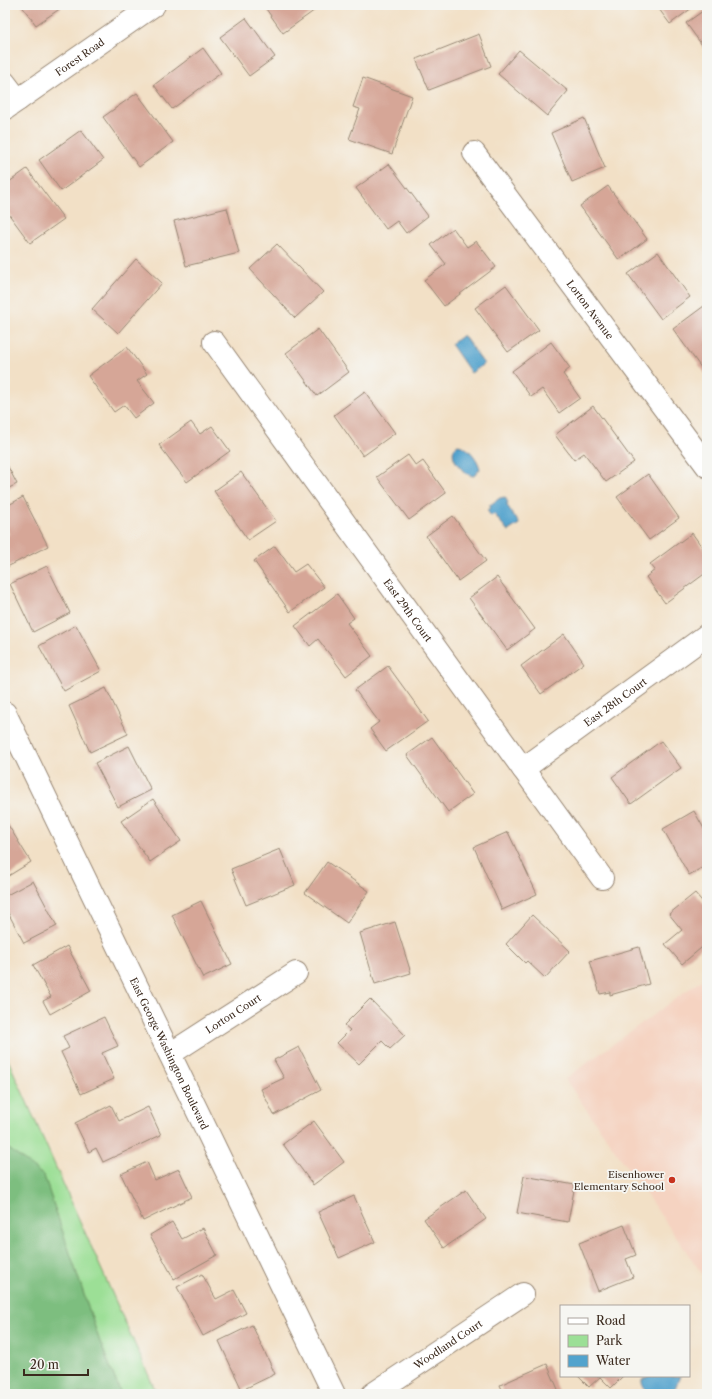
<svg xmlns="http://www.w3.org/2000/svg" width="712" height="1399" font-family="'Libre Caslon Text',serif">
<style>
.built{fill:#f5d3c1}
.green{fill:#9cdf96;stroke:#6c845a}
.forest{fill:#7dbe7f;stroke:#5c744e}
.water{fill:#52a3cd;stroke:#466676}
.building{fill:#d6a697}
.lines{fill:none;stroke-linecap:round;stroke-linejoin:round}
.minor-casing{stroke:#968572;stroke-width:24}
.minor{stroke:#fff;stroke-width:22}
.poi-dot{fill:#c8321e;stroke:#f6f6f2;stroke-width:1.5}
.labels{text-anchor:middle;stroke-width:3.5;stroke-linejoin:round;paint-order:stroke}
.street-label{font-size:10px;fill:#3b2a1e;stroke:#f6f6f2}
.poi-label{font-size:10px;fill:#3b2a1e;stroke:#f6f6f2;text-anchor:end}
</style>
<rect width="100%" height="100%" fill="#f6f6f2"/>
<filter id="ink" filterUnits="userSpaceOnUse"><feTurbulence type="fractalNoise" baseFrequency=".025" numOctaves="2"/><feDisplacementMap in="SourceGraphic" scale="8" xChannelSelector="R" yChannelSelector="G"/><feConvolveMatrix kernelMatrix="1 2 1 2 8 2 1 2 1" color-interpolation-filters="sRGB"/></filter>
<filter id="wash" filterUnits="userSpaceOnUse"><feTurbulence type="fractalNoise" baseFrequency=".012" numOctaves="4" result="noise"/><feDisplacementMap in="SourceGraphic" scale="16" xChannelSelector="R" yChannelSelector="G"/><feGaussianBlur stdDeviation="0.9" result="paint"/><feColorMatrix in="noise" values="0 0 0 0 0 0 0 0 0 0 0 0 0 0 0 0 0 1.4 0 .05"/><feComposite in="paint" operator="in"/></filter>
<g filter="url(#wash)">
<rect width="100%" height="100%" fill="#f2e0c6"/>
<path class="built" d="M 707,976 L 707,1281 L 565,1079 Z"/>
<path class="green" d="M 5,1053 L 157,1394 L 5,1394 Z"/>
<path class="forest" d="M 5,1146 L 44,1176 L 99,1339 L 121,1394 L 5,1394 Z"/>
<path class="water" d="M 463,335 L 484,364 L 471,373 L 451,344 Z
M 458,445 C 468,446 478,459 480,469 L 474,476 C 464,476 444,453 458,445 Z
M 505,497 L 508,503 L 506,504 L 519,523 L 519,524 L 508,531 L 494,514 L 491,516 L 487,510 L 490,508 L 490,505 L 500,498 Z
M 649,1376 L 680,1376 L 673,1393 L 647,1394 L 642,1383 L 642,1380 Z"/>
<g id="blocks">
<path class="building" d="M 21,5 L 59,5 L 61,8 L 36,25 Z
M 265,5 L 322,5 L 283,33 L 264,6 Z
M 656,5 L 696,5 L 670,24 Z
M 707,8 L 707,52 L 686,23 Z
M 246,18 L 275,57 L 249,76 L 220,37 Z
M 479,34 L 491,66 L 429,90 L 416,59 Z
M 203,48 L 221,73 L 172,109 L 154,85 Z
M 519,50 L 568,91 L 547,116 L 498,74 Z
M 363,78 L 412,96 L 392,154 L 349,139 L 360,109 L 353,107 Z
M 137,93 L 173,142 L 139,167 L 103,117 Z
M 584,118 L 605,168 L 572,182 L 551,133 Z
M 81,130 L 103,160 L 61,191 L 39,160 Z
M 389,164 L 428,216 L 406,233 L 397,221 L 386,229 L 356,188 Z
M 27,169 L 64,219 L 30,243 L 5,209 L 5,185 Z
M 608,186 L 647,239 L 619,260 L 580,206 Z
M 227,208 L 239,253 L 186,266 L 174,221 Z
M 453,228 L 467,247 L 476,241 L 496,267 L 444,306 L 424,280 L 446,264 L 431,245 Z
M 277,244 L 323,292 L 295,318 L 250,269 Z
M 658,252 L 690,297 L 661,319 L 628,274 Z
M 136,259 L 162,283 L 118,333 L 92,309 Z
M 506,285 L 539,330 L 508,352 L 475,308 Z
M 704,306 L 707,309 L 707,376 L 673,329 Z
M 318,329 L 349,372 L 317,396 L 286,353 Z
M 551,342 L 570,368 L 563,374 L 580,398 L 559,413 L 542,389 L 531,397 L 512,371 Z
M 127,347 L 147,374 L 137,381 L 154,403 L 134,418 L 124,405 L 114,412 L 88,376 Z
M 365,392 L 395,433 L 363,456 L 334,415 Z
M 593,406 L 634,462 L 606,482 L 584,453 L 574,460 L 555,435 Z
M 191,422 L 200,434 L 212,426 L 230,451 L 187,482 L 159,445 Z
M 408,455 L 416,466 L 423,461 L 446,493 L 409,520 L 377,477 Z
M 5,461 L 17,484 L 5,490 Z
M 241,472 L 276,521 L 248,540 L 214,491 Z
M 648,474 L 679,518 L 649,540 L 617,497 Z
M 23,497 L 48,546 L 5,568 L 5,536 L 9,534 L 5,526 L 5,507 Z
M 453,516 L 486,561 L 458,581 L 426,536 Z
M 692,533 L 707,554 L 707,572 L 665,603 L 646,577 L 655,570 L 650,564 Z
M 275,546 L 294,572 L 306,564 L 324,587 L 290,612 L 254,561 Z
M 47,566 L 70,613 L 33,632 L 10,584 Z
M 497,577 L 535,629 L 507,650 L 469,598 Z
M 337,594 L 354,618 L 347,623 L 372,656 L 346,676 L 318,639 L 310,646 L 295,626 Z
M 76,625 L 101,671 L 64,691 L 39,646 Z
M 564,634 L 584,663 L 541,694 L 521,666 Z
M 388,666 L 428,721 L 386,751 L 370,729 L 379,722 L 355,690 Z
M 106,688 L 128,734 L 90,752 L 69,706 Z
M 432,737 L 473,794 L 448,812 L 407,755 Z
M 661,741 L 681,768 L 631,804 L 612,777 Z
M 129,746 L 151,790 L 118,807 L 95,763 Z
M 153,799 L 181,841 L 150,862 L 121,821 Z
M 694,811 L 707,834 L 707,865 L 689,875 L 663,829 Z
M 5,820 L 31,862 L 5,878 Z
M 508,832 L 537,894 L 502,910 L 474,847 Z
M 280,849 L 295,885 L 246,905 L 231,869 Z
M 327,862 L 369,891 L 347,923 L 305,893 Z
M 33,881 L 57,926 L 24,943 L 5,907 L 5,896 Z
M 695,893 L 707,907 L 707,943 L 682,964 L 665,944 L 682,930 L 669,914 Z
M 201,901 L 232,964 L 203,978 L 172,915 Z
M 532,915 L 570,951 L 545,978 L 527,961 L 525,963 L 506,944 Z
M 395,922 L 411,973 L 375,984 L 360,933 Z
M 67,946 L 91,991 L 50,1014 L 43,1001 L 51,997 L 33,965 Z
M 639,947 L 649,984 L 610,995 L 610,992 L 600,994 L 590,961 Z
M 370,999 L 405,1035 L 390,1049 L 382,1041 L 359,1064 L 337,1043 L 350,1030 L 344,1025 Z
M 104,1017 L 118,1046 L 102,1053 L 114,1079 L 81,1094 L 61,1052 L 69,1048 L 63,1036 Z
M 299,1047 L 321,1090 L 274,1115 L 261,1089 L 284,1078 L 274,1060 Z
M 111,1105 L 119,1121 L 148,1107 L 161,1135 L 103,1162 L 96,1148 L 89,1152 L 75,1123 Z
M 314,1121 L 344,1162 L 313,1185 L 283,1144 Z
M 147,1162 L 155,1180 L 179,1169 L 192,1197 L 143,1221 L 121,1174 Z
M 524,1176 L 575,1185 L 568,1222 L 517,1213 Z
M 466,1190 L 486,1219 L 444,1248 L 424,1219 Z
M 354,1196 L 375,1242 L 339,1258 L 318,1212 Z
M 172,1222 L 182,1239 L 203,1228 L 217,1255 L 174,1279 L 150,1235 Z
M 624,1225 L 636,1255 L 626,1259 L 633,1277 L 598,1291 L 579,1243 Z
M 202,1274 L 216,1299 L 234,1290 L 246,1313 L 203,1336 L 177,1287 Z
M 252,1325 L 275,1374 L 242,1390 L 219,1341 Z
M 547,1364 L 560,1394 L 504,1394 L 500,1385 Z
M 578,1376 L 623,1376 L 611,1388 L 600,1377 L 589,1387 Z"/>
</g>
</g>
<g filter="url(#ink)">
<use href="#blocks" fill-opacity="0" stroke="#968572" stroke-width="1"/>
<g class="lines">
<defs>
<g id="minor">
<path d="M 5,83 L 18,100"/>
<path id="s1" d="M 5,109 L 154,5"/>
<path id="s2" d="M 474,153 L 707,466"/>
<path id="s3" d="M 214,342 L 602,878"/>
<path id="s4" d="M 5,713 L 334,1394"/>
<path id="s5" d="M 523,769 L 707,635"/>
<path id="s6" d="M 170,1054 L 296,973"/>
<path id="s7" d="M 373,1394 L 523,1294"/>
</g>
</defs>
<use href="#minor" class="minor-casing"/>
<use href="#minor" class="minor"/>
</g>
</g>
<circle class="poi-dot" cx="672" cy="1180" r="4"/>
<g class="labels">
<g class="street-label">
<text dy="4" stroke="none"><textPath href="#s1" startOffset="91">Forest Road</textPath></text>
<text dy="4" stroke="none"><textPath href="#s2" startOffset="195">Lorton Avenue</textPath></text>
<text dy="4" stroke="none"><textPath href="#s3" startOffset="331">East 29th Court</textPath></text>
<text dy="4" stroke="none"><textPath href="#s5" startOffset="114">East 28th Court</textPath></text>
<text dy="4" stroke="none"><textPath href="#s6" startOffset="75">Lorton Court</textPath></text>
<text dy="4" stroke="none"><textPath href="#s4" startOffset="378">East George Washington Boulevard</textPath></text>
<text dy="4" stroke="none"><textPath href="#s7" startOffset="90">Woodland Court</textPath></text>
</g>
<g class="poi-label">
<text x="664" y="1178">Eisenhower<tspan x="664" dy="12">Elementary School</tspan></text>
</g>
</g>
<rect width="712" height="1399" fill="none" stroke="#f6f6f2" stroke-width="20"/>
<rect x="560" y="1305" width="130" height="72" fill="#f6f6f2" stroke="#aba49d"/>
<rect x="568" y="1318" width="20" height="6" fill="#ffffff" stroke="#aba49d"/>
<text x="596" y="1325" font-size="12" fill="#3b2a1e">Road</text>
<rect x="568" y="1335" width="20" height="12" fill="#9cdf96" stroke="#aba49d"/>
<text x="596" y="1345" font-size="12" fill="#3b2a1e">Park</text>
<rect x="568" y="1355" width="20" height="12" fill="#52a3cd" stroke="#aba49d"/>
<text x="596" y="1365" font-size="12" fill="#3b2a1e">Water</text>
<path d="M24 1369v6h64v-6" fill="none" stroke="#3b2a1e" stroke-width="2"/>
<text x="30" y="1369" font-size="12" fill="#3b2a1e" stroke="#f6f6f2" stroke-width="3" paint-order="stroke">20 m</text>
</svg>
